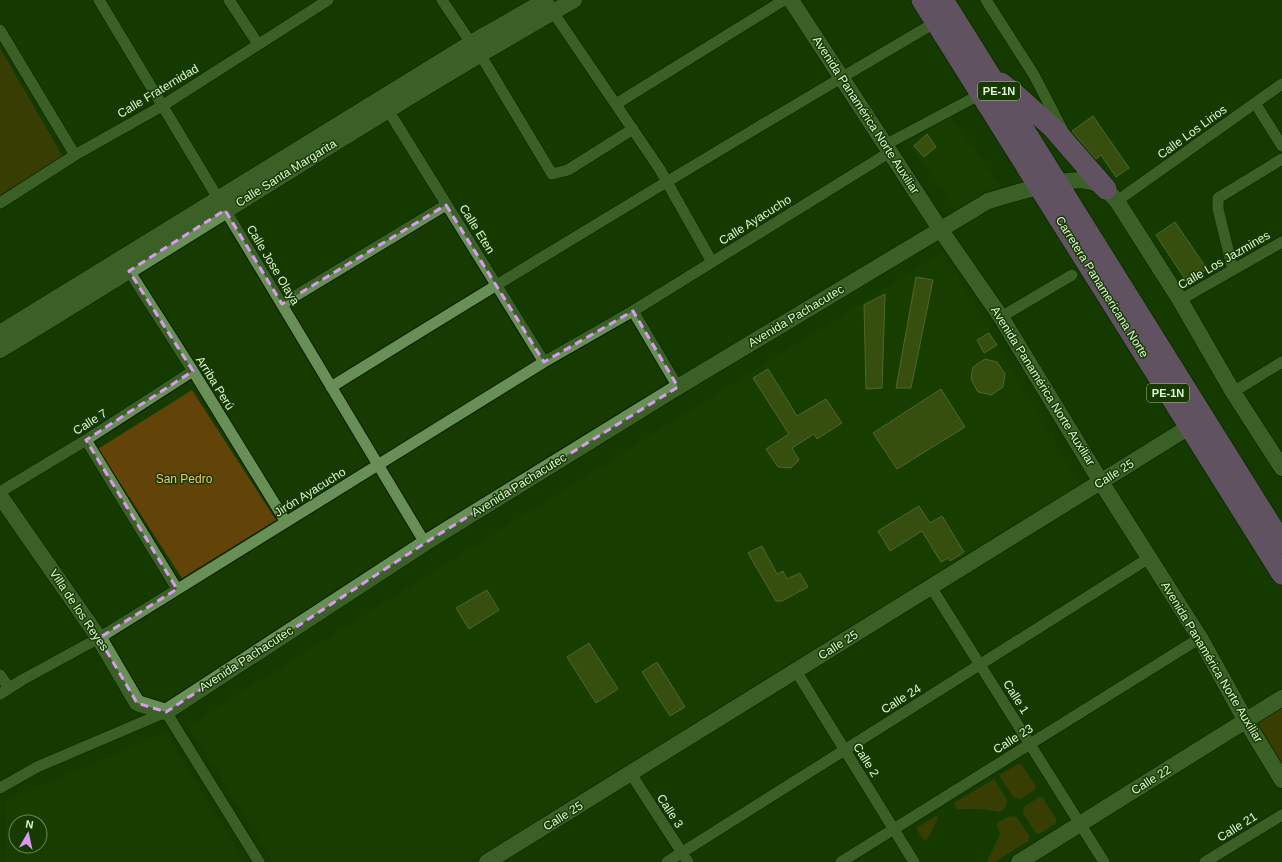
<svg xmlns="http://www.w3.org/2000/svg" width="1282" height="862" font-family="Helvetica,sans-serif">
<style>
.built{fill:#194200;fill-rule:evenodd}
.green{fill:#634408}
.building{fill:#5d6721;stroke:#949f5b}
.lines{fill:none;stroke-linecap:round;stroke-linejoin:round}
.street-casing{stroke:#0a1d02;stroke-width:13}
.secondary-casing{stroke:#0a1d02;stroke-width:18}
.highway-casing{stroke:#0a1d02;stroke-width:23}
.street{stroke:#678f56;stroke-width:11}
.secondary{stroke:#678f56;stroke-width:16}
.highway{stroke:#bd70d9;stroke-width:21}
.marked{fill:none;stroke:#dc99f4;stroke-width:3;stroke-dasharray:8 5;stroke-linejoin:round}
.labels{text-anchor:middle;stroke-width:3;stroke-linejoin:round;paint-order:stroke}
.shield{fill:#163a00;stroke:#a3be96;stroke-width:1}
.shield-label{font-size:11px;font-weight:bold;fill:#e0f6d7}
.street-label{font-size:12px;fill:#e0f6d7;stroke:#163a00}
.park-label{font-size:12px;fill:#f5c173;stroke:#163a00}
</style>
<rect width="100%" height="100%" fill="#163a00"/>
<path class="built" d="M 950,116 L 1002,189 L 957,212 L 908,143 Z
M 943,252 L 1080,485 L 470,862 L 273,862 L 188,726 Z
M 166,732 L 245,862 L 7,862 L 5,801 ZM 16,822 L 40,822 L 40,846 L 16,846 Z"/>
<path class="green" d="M 0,48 L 63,157 L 0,196 Z
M 192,390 L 276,520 L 182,578 L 98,449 Z
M 1282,705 L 1282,767 L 1255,726 L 1256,720 Z
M 1018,764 L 1022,765 L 1035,785 L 1035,790 L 1020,799 L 1013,797 L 999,775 Z
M 994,779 L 1007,800 L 1005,808 L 999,812 L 981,809 L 957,809 L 954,803 Z
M 1039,797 L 1043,798 L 1056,819 L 1056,823 L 1039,834 L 1035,832 L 1023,813 L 1024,807 Z
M 936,816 L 938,818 L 928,838 L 924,841 L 916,828 Z
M 1010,816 L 1017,817 L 1029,836 L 1028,841 L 995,862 L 987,862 L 1000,834 L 997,826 L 997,823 Z"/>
<path class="building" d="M 1093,116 L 1129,168 L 1116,177 L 1101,155 L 1096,159 L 1072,131 Z
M 927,134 L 936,147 L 924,157 L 914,146 Z
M 1175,222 L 1207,269 L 1187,282 L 1156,235 Z
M 916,277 L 933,280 L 911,388 L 896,388 Z
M 885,294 L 882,388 L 866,389 L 864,305 Z
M 989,333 L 997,345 L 984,353 L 977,340 Z
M 985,359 L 997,362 L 1005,374 L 1003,387 L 991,395 L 978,392 L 971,379 L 973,367 Z
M 768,369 L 797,416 L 826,399 L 842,423 L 817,439 L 814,434 L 792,448 L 799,460 L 791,468 L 778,467 L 766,449 L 789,434 L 753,378 Z
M 941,389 L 965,427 L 897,469 L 873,433 L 887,424 L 889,424 L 890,422 Z
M 919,506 L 930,523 L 942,516 L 964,552 L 950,561 L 948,558 L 941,562 L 922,531 L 890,551 L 878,531 Z
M 762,546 L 777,574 L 783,571 L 787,579 L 800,573 L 808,587 L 782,601 L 776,601 L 748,553 Z
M 487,590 L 499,610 L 469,629 L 456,608 Z
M 589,643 L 618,689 L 596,703 L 567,657 Z
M 657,662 L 685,707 L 670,716 L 642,672 Z"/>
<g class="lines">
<defs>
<path id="street" d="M 99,0 L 425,543
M 229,0 L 258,44
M 442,0 L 471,43
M 986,0 L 1034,75 L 1062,129
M 553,12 L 659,168 L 712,262
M 0,30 L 75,155
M 480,54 L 552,174 L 568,170 L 633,129
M 1255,103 L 1282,146
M 616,104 L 784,0
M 388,110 L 544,362
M 885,145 L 981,94
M 1117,201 L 1282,84
M 0,203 L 75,155 L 162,106 L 328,0
M 126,266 L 193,371 L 286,522
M 1233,270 L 1218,209 L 1218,198 L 1282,159
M 1180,300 L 1282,242
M 282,304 L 446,205
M 633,311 L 678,387
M 1001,317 L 1072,275
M 331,387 C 531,263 733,141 936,22
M 1233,392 L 1282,362
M 86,440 L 177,589
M 0,492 L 86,440 L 193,371
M 931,587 L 1104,862
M 796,671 L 914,862
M 0,675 L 9,688
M 0,694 L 22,680 L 99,638 L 544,362 L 633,311 L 890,152
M 631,774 L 688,862
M 0,788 L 37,767 L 166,712 L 259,862
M 667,862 L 1149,558
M 841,862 L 1200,638
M 1205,862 L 1282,815"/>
<path id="secondary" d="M 791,0 L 940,229 L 1001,317 L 1101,482 L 1200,638 L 1246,721 L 1282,780
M 0,333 L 471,43 L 546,0
M 0,350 C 192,234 379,111 574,0
M 0,496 L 99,638 L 137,703 L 166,712 L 425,543 L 678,387 L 988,201 L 1019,192 L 1056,182 L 1081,180 L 1095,183 L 1106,189 L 1117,201 L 1180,300 L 1233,392 L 1282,468
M 487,862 L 1189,427
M 1019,862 L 1282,698"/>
<path id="highway" d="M 922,0 L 1282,574
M 943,0 L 1282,543
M 1001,83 L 1015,94 L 1053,128 L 1106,189"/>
</defs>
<use href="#street" class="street-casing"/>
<use href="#secondary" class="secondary-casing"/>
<use href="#highway" class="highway-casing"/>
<use href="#street" class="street"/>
<use href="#secondary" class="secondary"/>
<use href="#highway" class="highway"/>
</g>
<path d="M0 0H1282V862H0ZM 446,205 L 544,362 L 633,311 L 678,387 L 425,543 L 166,712 L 137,703 L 99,638 L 177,589 L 86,440 L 193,371 L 129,271 L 225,210 L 282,304 Z" fill="#163a00" fill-opacity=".55" fill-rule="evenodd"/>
<path class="marked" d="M 446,205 L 544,362 L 633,311 L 678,387 L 425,543 L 166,712 L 137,703 L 99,638 L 177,589 L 86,440 L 193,371 L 129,271 L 225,210 L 282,304 Z"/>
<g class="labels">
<g class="shield">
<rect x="978" y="82" width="42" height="18" rx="3"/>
<rect x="1147" y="384" width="42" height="18" rx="3"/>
</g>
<g class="shield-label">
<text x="999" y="95">PE-1N</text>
<text x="1168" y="397">PE-1N</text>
</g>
<g class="street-label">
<text transform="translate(158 91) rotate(-31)" y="4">Calle Fraternidad</text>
<text transform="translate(866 115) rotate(57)" y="4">Avenida Panamérica Norte Auxiliar</text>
<text transform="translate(1192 132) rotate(-36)" y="4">Calle Los Lirios</text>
<text transform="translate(286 173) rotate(-32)" y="4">Calle Santa Margarita</text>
<text transform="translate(755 220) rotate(-32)" y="4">Calle Ayacucho</text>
<text transform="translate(477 229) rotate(58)" y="4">Calle Eten</text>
<text transform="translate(1224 260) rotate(-30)" y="4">Calle Los Jazmines</text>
<text transform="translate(273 265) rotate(59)" y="4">Calle Jose Olaya</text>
<text transform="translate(1102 287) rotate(58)" y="4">Carretera Panamericana Norte</text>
<text transform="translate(796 316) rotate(-31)" y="4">Avenida Pachacutec</text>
<text transform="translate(215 383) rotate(58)" y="4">Arriba Perú</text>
<text transform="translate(1043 386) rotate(58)" y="4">Avenida Panamérica Norte Auxiliar</text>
<text transform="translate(90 422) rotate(-32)" y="4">Calle 7</text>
<text transform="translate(1114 474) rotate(-32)" y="4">Calle 25</text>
<text transform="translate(519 485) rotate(-32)" y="4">Avenida Pachacutec</text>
<text transform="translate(310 492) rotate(-32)" y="4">Jirón Ayacucho</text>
<text transform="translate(79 610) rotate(56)" y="4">Villa de los Reyes</text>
<text transform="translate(838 645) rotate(-32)" y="4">Calle 25</text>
<text transform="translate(246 659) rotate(-33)" y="4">Avenida Pachacutec</text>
<text transform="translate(1212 662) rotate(59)" y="4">Avenida Panamérica Norte Auxiliar</text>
<text transform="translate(1016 697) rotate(58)" y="4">Calle 1</text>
<text transform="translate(901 699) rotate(-32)" y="4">Calle 24</text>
<text transform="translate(1013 739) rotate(-32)" y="4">Calle 23</text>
<text transform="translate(866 760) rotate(58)" y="4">Calle 2</text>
<text transform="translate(1151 780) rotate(-32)" y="4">Calle 22</text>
<text transform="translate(670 811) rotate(57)" y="4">Calle 3</text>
<text transform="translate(563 816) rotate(-32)" y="4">Calle 25</text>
<text transform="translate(1237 827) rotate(-32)" y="4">Calle 21</text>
</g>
<g class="park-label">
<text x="184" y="483">San Pedro</text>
</g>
</g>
<g transform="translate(28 834) rotate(9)"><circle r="19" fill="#163a00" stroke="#678556"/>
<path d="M0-3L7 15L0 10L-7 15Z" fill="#dc99f4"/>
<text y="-6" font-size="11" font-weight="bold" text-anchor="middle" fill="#e0f6d7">N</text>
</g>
</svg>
